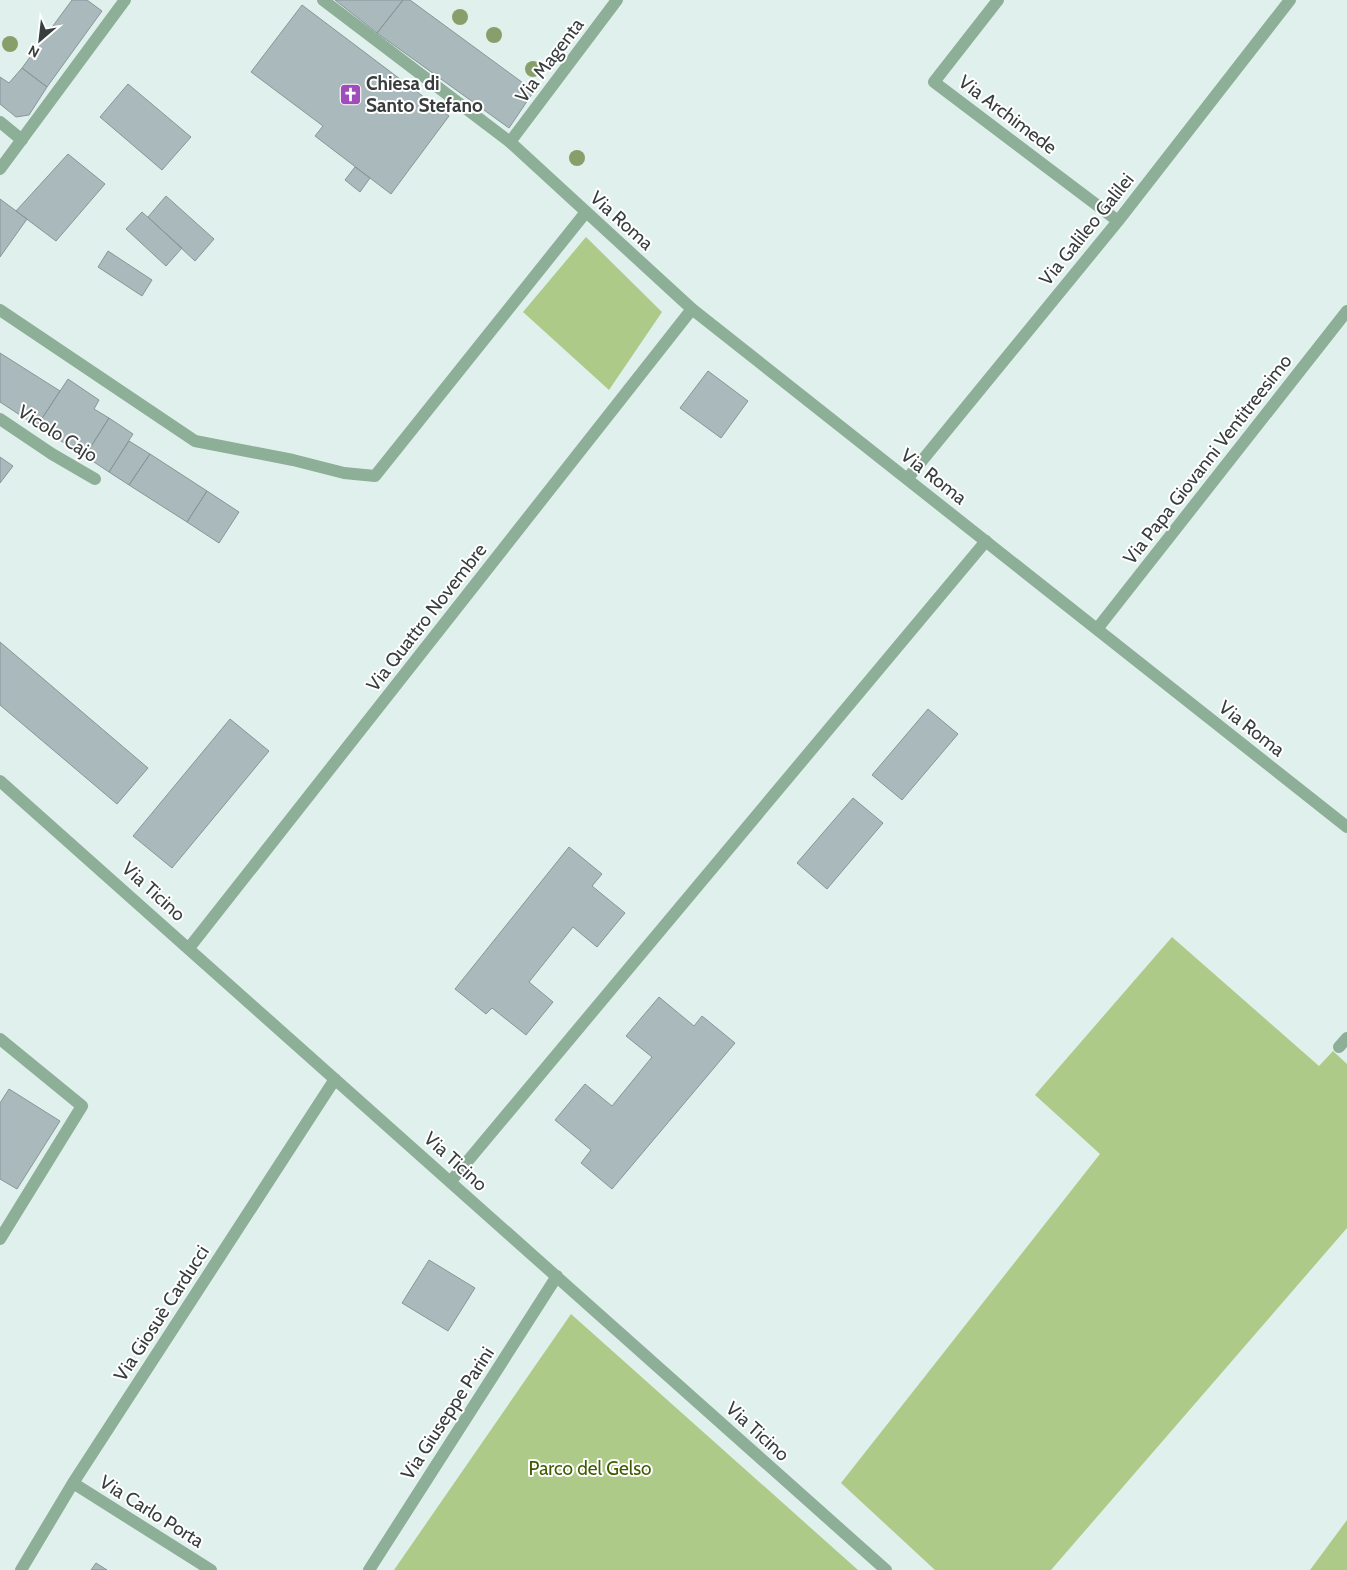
<svg xmlns="http://www.w3.org/2000/svg" width="1347" height="1570" font-family="Cabin,sans-serif">
<style>
.green{fill:#aeca88}
.building{fill:#a9b9bc;stroke:#879699}
.lines{fill:none;stroke-linecap:round;stroke-linejoin:round}
.service{stroke:#8dae97;stroke-width:12}
.pedestrian{stroke:#8dae97;stroke-width:12}
.minor{stroke:#8dae97;stroke-width:12}
.tree{fill:#889f6b}
.labels{text-anchor:middle;stroke-width:4;stroke-linejoin:round;paint-order:stroke}
.street-label{font-size:19px;fill:#383e3d;stroke:#fff}
.poi-label{font-size:19px;font-weight:bold;fill:#383e3d;stroke:#fff;text-anchor:start}
.park-label{font-size:19px;fill:#405c00;stroke:#fff}
</style>
<rect width="100%" height="100%" fill="#e0f1ed"/>
<path class="green" d="M 586,237 L 662,312 L 609,390 L 523,312 Z
M 1172,937 L 1319,1066 L 1333,1051 L 1347,1064 L 1347,1228 L 1051,1570 L 935,1570 L 841,1483 L 1100,1154 L 1035,1095 Z
M 571,1314 L 858,1570 L 394,1570 Z
M 1347,1520 L 1347,1570 L 1310,1570 Z"/>
<path class="building" d="M 72,0 L 87,0 L 102,11 L 47,87 L 22,68 Z
M 335,0 L 403,0 L 377,33 Z
M 403,0 L 410,0 L 534,91 L 509,128 L 377,33 Z
M 302,5 L 449,116 L 391,194 L 315,136 L 323,126 L 251,72 Z
M 22,68 L 47,87 L 29,115 L 16,117 L 0,104 L 0,77 L 9,83 Z
M 128,84 L 191,137 L 162,170 L 100,117 Z
M 68,154 L 105,184 L 56,241 L 16,211 Z
M 355,167 L 370,178 L 360,192 L 345,180 Z
M 166,196 L 214,239 L 195,261 L 148,217 Z
M 0,199 L 27,219 L 0,257 Z
M 142,212 L 182,248 L 166,266 L 126,229 Z
M 108,251 L 152,280 L 142,296 L 98,267 Z
M 0,353 L 60,391 L 37,426 L 0,402 Z
M 708,371 L 748,401 L 721,438 L 680,408 Z
M 68,379 L 99,400 L 94,409 L 109,418 L 85,456 L 37,426 Z
M 109,418 L 133,434 L 109,472 L 85,456 Z
M 129,441 L 150,454 L 129,485 L 109,472 Z
M 150,454 L 207,491 L 187,522 L 129,485 Z
M 0,457 L 13,466 L 0,483 Z
M 207,491 L 239,512 L 219,543 L 187,522 Z
M 0,642 L 148,768 L 117,804 L 0,705 Z
M 928,709 L 958,734 L 902,800 L 872,775 Z
M 230,719 L 269,751 L 172,868 L 133,836 Z
M 853,798 L 883,823 L 827,889 L 797,863 Z
M 569,847 L 602,874 L 592,886 L 625,913 L 597,947 L 573,927 L 529,982 L 553,1002 L 526,1035 L 492,1008 L 486,1014 L 455,989 Z
M 659,997 L 694,1026 L 702,1016 L 735,1043 L 612,1189 L 581,1163 L 591,1150 L 555,1120 L 585,1084 L 612,1106 L 652,1057 L 626,1036 Z
M 9,1089 L 60,1121 L 17,1189 L 0,1179 L 0,1103 Z
M 429,1260 L 475,1288 L 448,1331 L 402,1303 Z
M 96,1563 L 107,1570 L 91,1570 Z"/>
<g class="lines">
<path class="service" d="M 0,310 L 195,441 L 293,460 L 344,473 L 375,476 L 586,212
M 451,1181 L 986,541"/>
<path class="pedestrian" d="M 323,0 L 510,142"/>
<path class="minor" d="M 617,0 L 510,142 L 692,309 L 1347,827
M 998,0 L 934,82 L 1118,221
M 0,122 L 22,140
M 0,169 L 125,0
M 0,419 L 52,454 L 95,479
M 907,479 L 1118,221 L 1290,0
M 1097,629 L 1347,311
M 0,781 L 886,1570
M 189,948 L 692,309
M 0,1039 L 82,1106 L 0,1239
M 1339,1047 L 1347,1038
M 73,1483 L 211,1570
M 21,1570 L 73,1483 L 335,1079
M 369,1570 L 557,1276"/>
</g>
<g class="tree">
<circle cx="460" cy="17" r="8"/>
<circle cx="494" cy="35" r="8"/>
<circle cx="10" cy="44" r="8"/>
<circle cx="533" cy="69" r="8"/>
<circle cx="577" cy="158" r="8"/>
</g>
<defs>
<symbol id="church-square" viewBox="-11 -11 22 22"><rect x="-9" y="-9" width="18" height="18" rx="4" fill="#a04dbc" stroke="#fff"/><path d="M-1.2-6h2.4v3.5h3.3v2.4h-3.3V6h-2.4V-.1h-3.3v-2.4h3.3Z" fill="#fff"/></symbol>
</defs>
<g fill-rule="evenodd">
<use href="#church-square" x="338" y="82" width="25" height="25"/>
</g>
<g class="labels">
<g class="street-label">
<text transform="translate(549 60) rotate(-53)" y="7">Via Magenta</text>
<text transform="translate(1008 114) rotate(37)" y="7">Via Archimede</text>
<text transform="translate(622 220) rotate(42)" y="7">Via Roma</text>
<text transform="translate(1086 229) rotate(-51)" y="7">Via Galileo Galilei</text>
<text transform="translate(58 433) rotate(32)" y="7">Vicolo Cajo</text>
<text transform="translate(1207 459) rotate(-52)" y="7">Via Papa Giovanni Ventitreesimo</text>
<text transform="translate(934 476) rotate(38)" y="7">Via Roma</text>
<text transform="translate(426 617) rotate(-52)" y="7">Via Quattro Novembre</text>
<text transform="translate(1252 728) rotate(38)" y="7">Via Roma</text>
<text transform="translate(154 891) rotate(42)" y="7">Via Ticino</text>
<text transform="translate(456 1161) rotate(42)" y="7">Via Ticino</text>
<text transform="translate(161 1313) rotate(-57)" y="7">Via Giosuè Carducci</text>
<text transform="translate(447 1413) rotate(-57)" y="7">Via Giuseppe Parini</text>
<text transform="translate(758 1431) rotate(42)" y="7">Via Ticino</text>
<text transform="translate(152 1511) rotate(32)" y="7">Via Carlo Porta</text>
</g>
<g class="poi-label">
<text x="366" y="90">Chiesa di<tspan x="366" dy="22">Santo Stefano</tspan></text>
</g>
<g class="park-label">
<text x="590" y="1475">Parco del Gelso</text>
</g>
</g>
<g transform="translate(40 40) rotate(208)" stroke="#ffffff" stroke-width="4" paint-order="stroke">
<path d="M0-4L9 19L0 12L-9 19Z" fill="#383e3d"/>
<text y="-8" font-size="14" font-weight="bold" text-anchor="middle" fill="#383e3d">N</text>
</g>
</svg>
